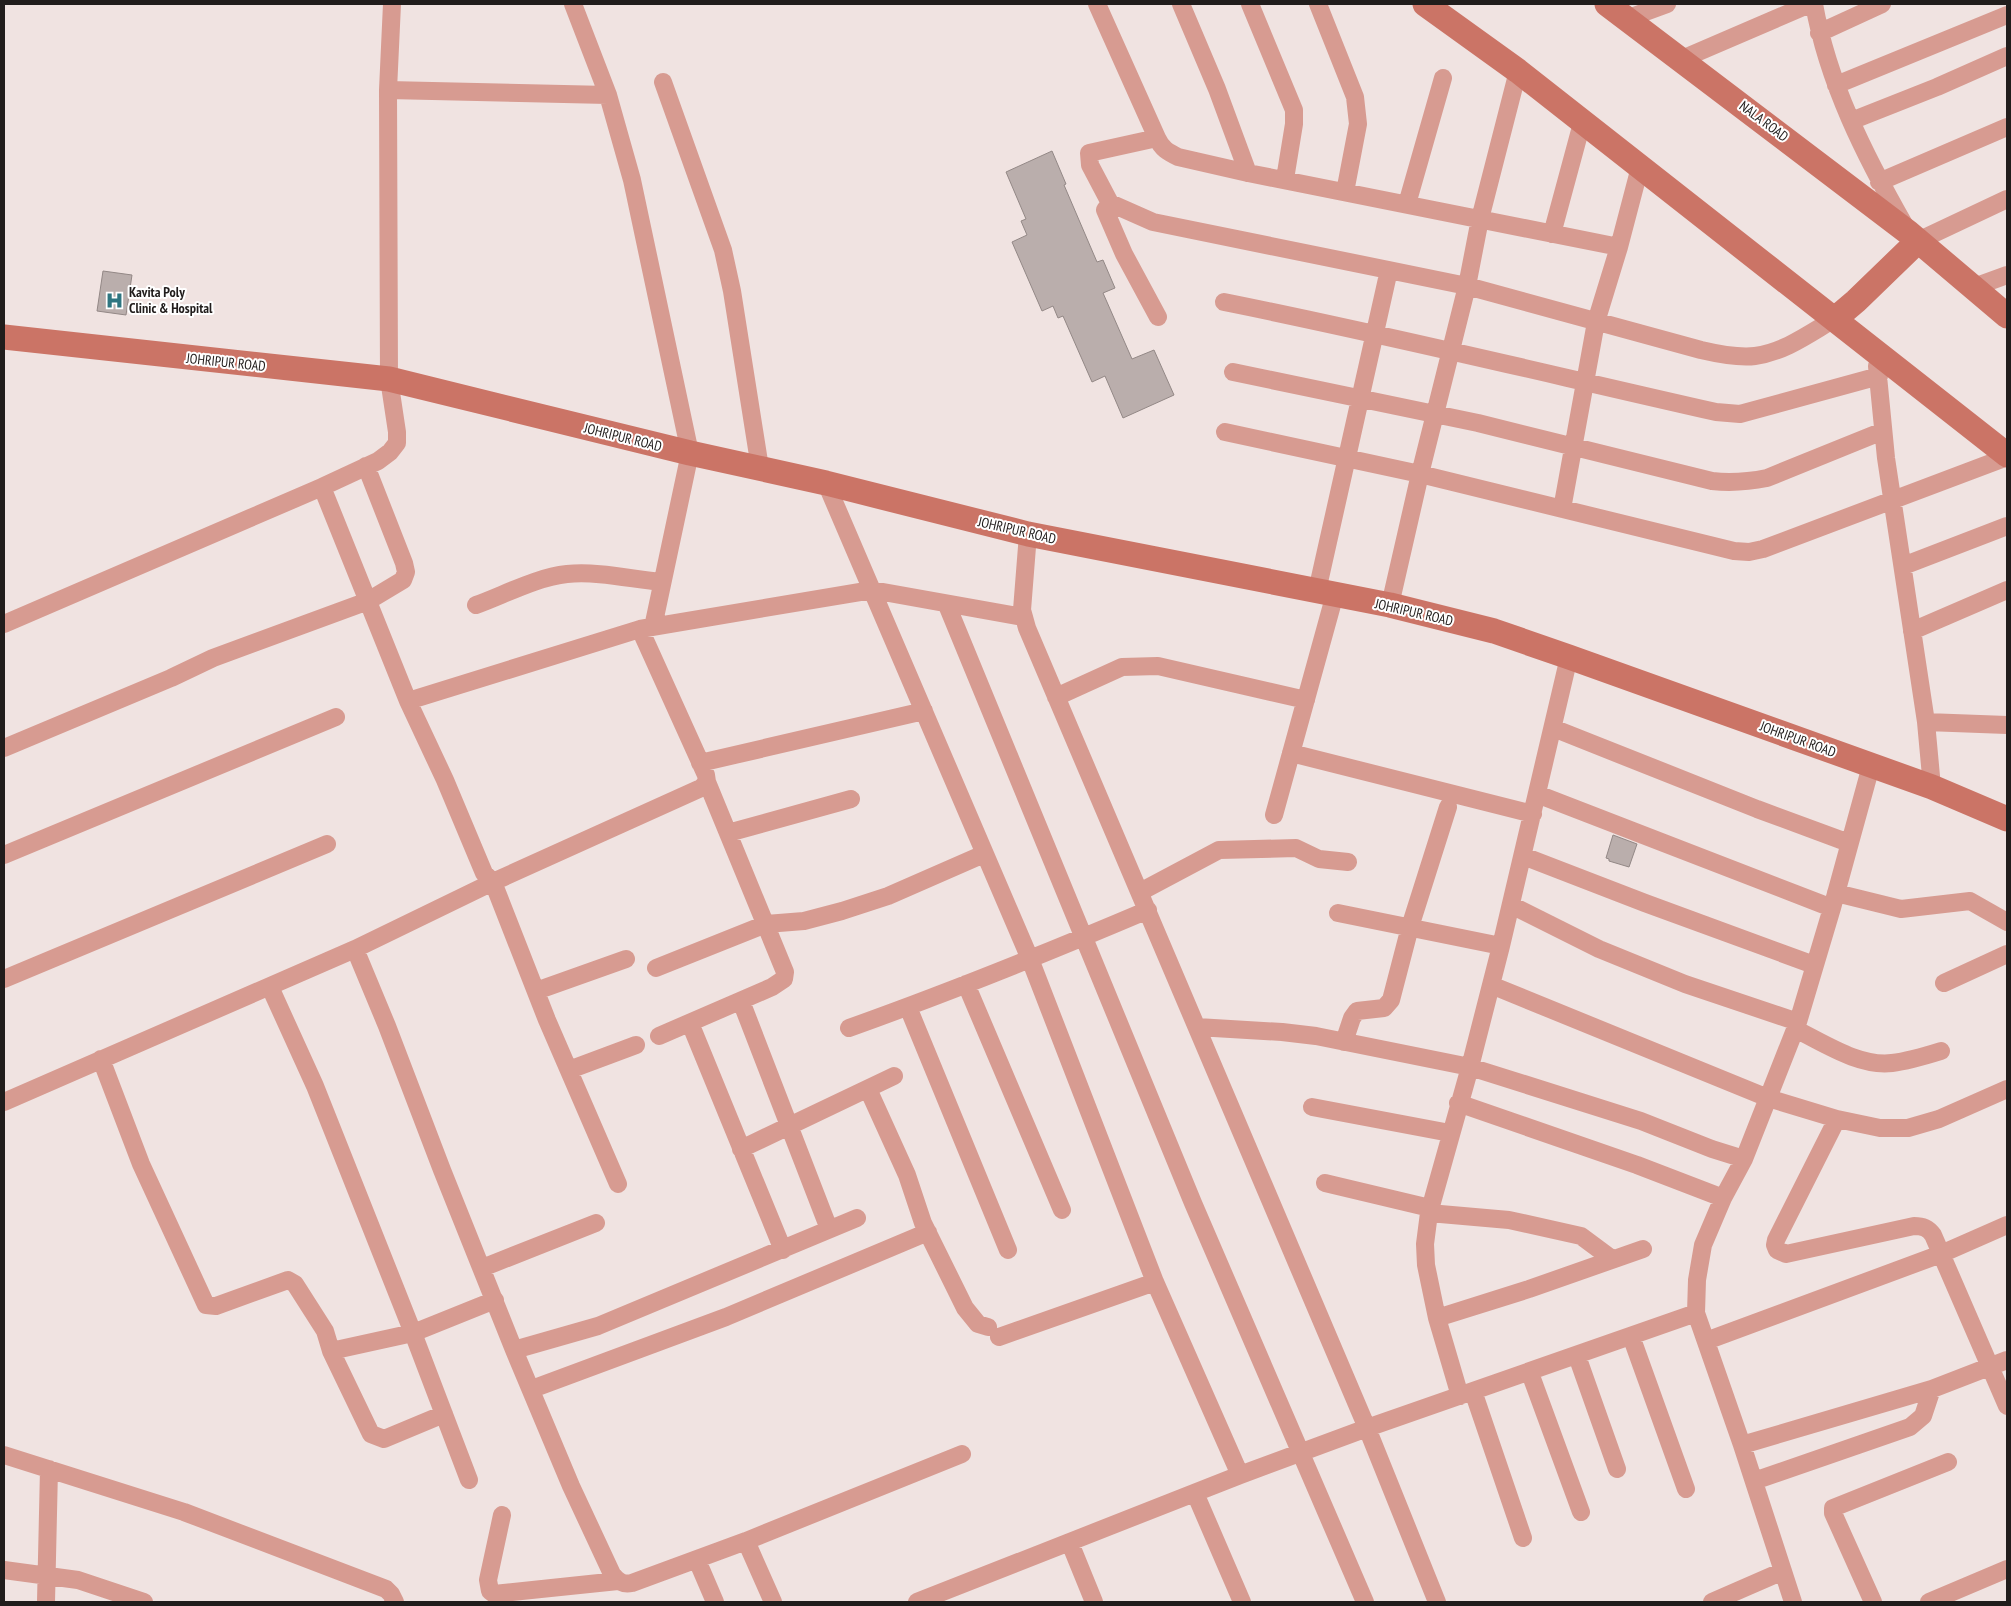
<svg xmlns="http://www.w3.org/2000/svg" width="2011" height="1606" font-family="'PT Sans Narrow',sans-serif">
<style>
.building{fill:#baaeac;stroke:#938886}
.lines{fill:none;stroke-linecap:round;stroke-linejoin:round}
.street{stroke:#d79b91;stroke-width:18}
.secondary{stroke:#cb7466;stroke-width:25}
.labels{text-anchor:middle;stroke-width:4;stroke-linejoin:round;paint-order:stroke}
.street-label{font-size:14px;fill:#211d1c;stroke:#fff}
.poi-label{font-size:14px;font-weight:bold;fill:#211d1c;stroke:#fff;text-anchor:start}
</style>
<rect width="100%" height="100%" fill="#f0e3e1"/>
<path class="building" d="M 1052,151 L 1066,184 L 1064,185 L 1097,262 L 1103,260 L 1115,288 L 1103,293 L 1132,359 L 1154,350 L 1174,395 L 1123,418 L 1105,376 L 1092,382 L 1063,316 L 1058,318 L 1053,306 L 1042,311 L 1012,242 L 1027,235 L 1021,221 L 1026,219 L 1006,172 Z
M 103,271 L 132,275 L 126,315 L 97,311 Z
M 1613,835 L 1637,844 L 1629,867 L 1609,861 L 1609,859 L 1606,858 Z"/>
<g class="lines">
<path class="street" d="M 573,4 L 608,95 L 632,180 L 690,453 L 653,627
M 1097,4 L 1157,138 C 1162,149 1168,152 1178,157 L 1248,173 L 1619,247
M 1181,4 L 1217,89 L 1248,173
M 1250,4 L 1294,110 L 1294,124 L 1285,179
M 1318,4 L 1355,97 L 1358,124 L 1345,192
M 1814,4 C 1828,83 1865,156 1905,226
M 1626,19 L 1667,4
M 1819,33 L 1882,4
M 1682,59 L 1810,4
M 663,82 L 723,250 L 732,291 L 760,468
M 1836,85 L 2007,15
M 388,90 L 608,95
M 1851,121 L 1937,87 L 2007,56
M 1157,138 L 1089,153 L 1090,165 L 1110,203 L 1153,222 L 1467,286 L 1701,350 C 1718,354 1738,358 1755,356 C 1785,352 1810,333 1836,318
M 1879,182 L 2007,127
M 1110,203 L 1105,210 L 1124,254 L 1158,317
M 1407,204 L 1443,78
M 1552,234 L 1582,123
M 1918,241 L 2007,199
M 1974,287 L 2007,275
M 1224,302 C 1389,335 1552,375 1716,412 L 1740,414 L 1879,376
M 1877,366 L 1886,458 L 1926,722 L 1932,787
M 1233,372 L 1478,423 L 1712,481 C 1731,483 1747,482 1767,478 L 1883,431
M 1225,432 L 1420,474 L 1734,551 L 1749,552 L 1763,549 L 2007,457
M 826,483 L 1030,959 L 1155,1282 L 1240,1475
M 322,487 L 408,701 L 445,780 L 484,873 L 493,882 L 547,1020 L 618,1184
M 1562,509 L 1596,322 L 1619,247 L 1640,167
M 1028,534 L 1022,610 L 1027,628 L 1367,1428 L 1437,1602
M 1903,566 L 2007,526
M 1317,591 L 1389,270
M 476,605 C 504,595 537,577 567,574 C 598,571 631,579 662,582
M 947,605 L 1193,1203 L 1365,1602
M 1390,605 L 1420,474 L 1467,286 L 1480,219 L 1518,71
M 4,624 L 322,487 L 378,461 L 390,452 L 397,443 L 397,432 L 389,379 L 388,90 L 392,4
M 1912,631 L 2007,590
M 1056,697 L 1122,667 L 1158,666 L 1306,700
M 408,701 L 640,629 L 872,590 L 1023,617
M 1926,722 L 2007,725
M 1553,728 L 1757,809 L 1849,843
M 4,748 L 171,678 L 213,658 L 368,601 L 403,580 L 406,572 L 404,563 L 366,466
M 1291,753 L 1533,814
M 700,763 L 924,711
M 1537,794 L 1832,908
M 1274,815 L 1335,594
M 728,833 L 851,799
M 4,855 L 336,717
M 1523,856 L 1645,903 L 1814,965
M 1140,892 L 1219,850 L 1296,848 L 1319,859 L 1348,862
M 1836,893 L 1901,909 L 1970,901 L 2007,922
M 1511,905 L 1599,949 L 1685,984 L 1798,1022
M 1338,913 L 1501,946
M 355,949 L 387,1026 L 442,1170 L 514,1350 L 571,1486 L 612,1574 C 618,1581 622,1585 632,1583 L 746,1541 L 962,1454
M 656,968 L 766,924 L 804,921 L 842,911 L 888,896 L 984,854
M 4,979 L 327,844
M 1944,983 L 2007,954
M 966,984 L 1062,1210
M 1491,985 L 1768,1098 L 1837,1119 L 1880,1128 L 1908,1128 L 1939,1119 L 2007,1089
M 270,987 L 315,1086 L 413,1333 L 469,1480
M 536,991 L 626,959
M 741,1001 L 829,1229
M 908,1007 L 1008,1250
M 690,1023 L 783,1250
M 1197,1027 L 1282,1032 L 1316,1036 L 1470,1067 L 1641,1121 L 1712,1149 L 1744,1159
M 849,1028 C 950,992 1049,952 1148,910
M 1795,1029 C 1824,1043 1859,1067 1892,1063 C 1909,1061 1925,1056 1941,1051
M 659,1036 L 772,987 L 784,979 L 785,972 L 707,782
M 1344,1042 L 1352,1018 L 1357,1011 L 1384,1008 L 1391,1000 L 1410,927 L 1448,807
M 101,1059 L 141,1164 L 206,1305 L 216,1306 L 288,1280 L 295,1284 L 325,1331 L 331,1351 L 413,1333 L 495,1300
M 569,1070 L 636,1045
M 868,1089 L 907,1175 L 923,1223 L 965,1308 L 978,1324 L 988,1327
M 4,1102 L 355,949 L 493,882 L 701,788 L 707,782 L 706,775 L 640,629
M 1458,1103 L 1637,1165 L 1723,1198
M 1312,1107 L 1450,1133
M 1837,1119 L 1776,1240 L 1775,1245 L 1777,1250 L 1786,1254 L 1914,1226 C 1923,1226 1928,1228 1933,1235 L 2007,1406
M 741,1149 L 894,1076
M 1325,1183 L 1430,1208
M 1429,1213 L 1509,1220 L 1581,1236 L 1612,1259
M 482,1268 L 596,1223
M 1437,1318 L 1529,1289 L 1643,1249
M 1631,1336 L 1686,1489
M 999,1337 L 1155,1282
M 1706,1341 L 1941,1254 L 2007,1225
M 514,1350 L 598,1326 L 857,1218
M 331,1351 L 371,1434 L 384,1439 L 444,1414
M 1577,1356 L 1617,1469
M 1530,1373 L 1581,1512
M 532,1389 L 726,1317 L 928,1232
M 1473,1391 L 1523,1538
M 1460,1396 L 1437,1318 L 1426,1265 L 1425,1244 L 1429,1213 L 1470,1067 L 1501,946 L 1569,657
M 1742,1445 L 1932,1389 L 2007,1360
M 4,1455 L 184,1512 L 386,1589 L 391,1594 L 395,1602
M 1754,1481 L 1910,1427 L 1923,1416 L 1932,1389
M 1195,1493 L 1242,1602
M 502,1515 L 488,1580 L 490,1591 L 494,1594 L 618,1581
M 746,1541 L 773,1602
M 1070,1543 L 1094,1602
M 697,1560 L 715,1602
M 4,1570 L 78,1580 L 144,1602
M 46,1602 L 49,1469
M 917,1602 L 1240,1475 L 1367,1428 L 1696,1313
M 1712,1602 L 1783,1571
M 1793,1602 L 1742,1445 L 1696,1313 L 1697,1280 L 1703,1245 L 1723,1198 L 1744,1159 L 1798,1022 L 1832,908 L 1871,766
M 1873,1602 L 1833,1513 L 1833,1508 L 1948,1462
M 1929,1602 L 2007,1569"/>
<path class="secondary" d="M 1425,4 L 1518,71 L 2007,455
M 1607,4 L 1909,233 L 2007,316
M 1836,318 L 1856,301 L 1918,241
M 4,337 L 389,379 L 690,453 L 826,483 L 1028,534 L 1390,605 L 1494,631 L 1569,657 L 1932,787 L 2007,819"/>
</g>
<defs>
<symbol id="hospital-bare" viewBox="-9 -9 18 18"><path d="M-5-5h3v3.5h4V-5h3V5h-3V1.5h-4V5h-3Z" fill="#2f7681" stroke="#fff" stroke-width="2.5" paint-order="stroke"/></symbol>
</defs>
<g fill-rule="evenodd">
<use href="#hospital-bare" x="102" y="288" width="25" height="25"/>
</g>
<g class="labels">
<g class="street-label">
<text transform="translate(1764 121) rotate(37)" y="5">NALA ROAD</text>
<text transform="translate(226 362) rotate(6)" y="5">JOHRIPUR ROAD</text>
<text transform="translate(623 437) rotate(14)" y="5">JOHRIPUR ROAD</text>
<text transform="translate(1017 530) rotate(13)" y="5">JOHRIPUR ROAD</text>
<text transform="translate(1414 612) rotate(13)" y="5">JOHRIPUR ROAD</text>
<text transform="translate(1798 739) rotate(20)" y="5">JOHRIPUR ROAD</text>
</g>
<g class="poi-label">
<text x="129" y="297">Kavita Poly<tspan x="129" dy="16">Clinic &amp; Hospital</tspan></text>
</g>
</g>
<rect width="2011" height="1606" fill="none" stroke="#211d1c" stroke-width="10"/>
</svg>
